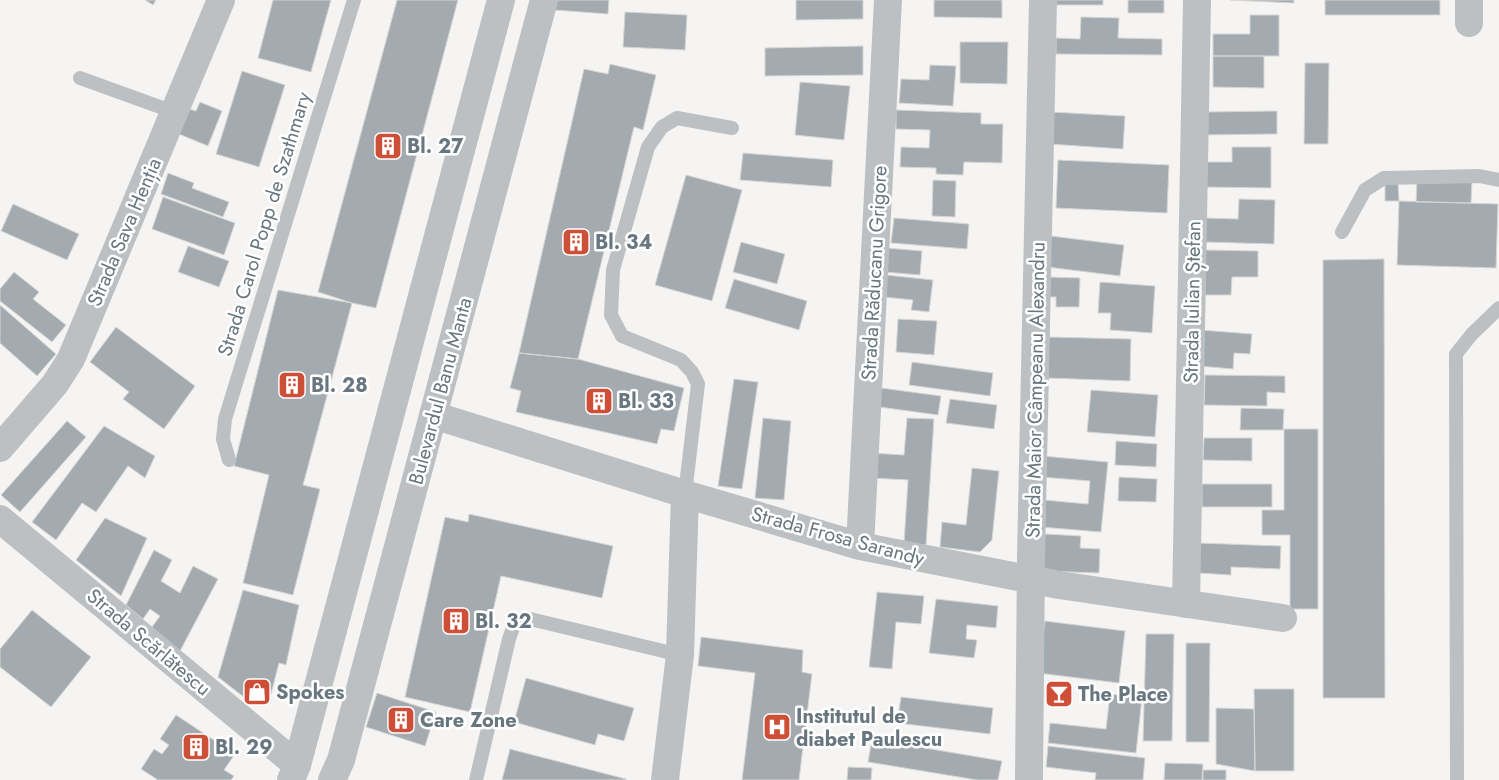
<svg xmlns="http://www.w3.org/2000/svg" width="1499" height="780" font-family="Jost,sans-serif">
<style>
.building{fill:#a4abb0;stroke:#d6d6d4}
.lines{fill:none;stroke-linecap:round;stroke-linejoin:round}
.service{stroke:#bcc0c3;stroke-width:14}
.minor{stroke:#bcc0c3;stroke-width:28}
.tertiary{stroke:#bcc0c3;stroke-width:28}
.labels{text-anchor:middle;stroke-width:5;stroke-linejoin:round;paint-order:stroke}
.poi-label{font-size:20px;font-weight:bold;fill:#67767f;stroke:#fff;text-anchor:start}
.street-label{font-size:20px;fill:#67767f;stroke:#fff}
</style>
<rect width="100%" height="100%" fill="#f5f4f2"/>
<path class="building" d="M 145,0 L 156,0 L 153,5 Z
M 273,0 L 331,0 L 311,72 L 258,58 Z
M 397,0 L 458,0 L 376,308 L 352,303 L 318,292 Z
M 555,0 L 609,0 L 608,14 L 554,10 Z
M 796,0 L 863,0 L 863,19 L 796,20 Z
M 934,0 L 1002,0 L 1002,18 L 934,17 Z
M 1056,0 L 1103,0 L 1103,5 L 1056,5 Z
M 1128,0 L 1164,0 L 1164,13 L 1128,13 Z
M 1230,0 L 1294,0 L 1294,3 Z
M 1325,0 L 1440,0 L 1440,15 L 1325,15 Z
M 625,12 L 687,15 L 685,50 L 623,47 Z
M 1250,15 L 1279,15 L 1279,56 L 1213,56 L 1213,34 L 1250,34 Z
M 1081,17 L 1119,18 L 1118,38 L 1162,39 L 1162,55 L 1056,54 L 1056,38 L 1080,39 Z
M 960,42 L 1008,42 L 1007,84 L 960,83 Z
M 863,46 L 863,75 L 765,76 L 765,48 Z
M 1213,56 L 1264,56 L 1264,88 L 1213,87 Z
M 1305,63 L 1329,63 L 1328,144 L 1304,144 Z
M 610,64 L 656,75 L 643,130 L 634,127 L 578,359 L 519,353 L 584,69 L 608,74 Z
M 930,65 L 956,66 L 953,106 L 899,103 L 901,79 L 929,80 Z
M 242,71 L 285,85 L 259,167 L 216,154 Z
M 800,82 L 850,86 L 844,140 L 795,135 Z
M 200,102 L 222,111 L 208,146 L 179,134 L 189,109 L 196,111 Z
M 896,110 L 981,113 L 981,124 L 1003,124 L 1002,163 L 964,162 L 963,175 L 936,174 L 936,168 L 900,167 L 901,147 L 929,148 L 930,130 L 896,129 Z
M 1277,111 L 1277,134 L 1202,135 L 1202,112 Z
M 1051,112 L 1125,116 L 1123,149 L 1049,144 Z
M 1232,147 L 1271,147 L 1271,188 L 1204,187 L 1204,162 L 1232,162 Z
M 743,153 L 833,160 L 831,187 L 740,180 Z
M 1058,160 L 1169,165 L 1167,213 L 1056,208 Z
M 168,173 L 194,183 L 192,188 L 229,202 L 223,217 L 161,194 Z
M 686,175 L 742,190 L 712,301 L 655,285 Z
M 933,180 L 956,181 L 955,217 L 932,216 Z
M 1417,180 L 1472,181 L 1471,203 L 1416,202 Z
M 1385,183 L 1398,183 L 1399,201 L 1385,201 Z
M 163,197 L 235,223 L 224,255 L 152,229 Z
M 1239,199 L 1275,200 L 1274,244 L 1205,242 L 1206,218 L 1238,219 Z
M 1399,201 L 1498,204 L 1496,268 L 1397,265 Z
M 13,204 L 79,234 L 67,260 L 1,231 Z
M 894,218 L 969,224 L 967,249 L 891,243 Z
M 1051,236 L 1124,245 L 1120,276 L 1047,267 Z
M 741,242 L 785,254 L 777,284 L 733,272 Z
M 188,246 L 229,261 L 219,287 L 178,272 Z
M 887,248 L 922,251 L 920,275 L 884,272 Z
M 1205,250 L 1258,251 L 1258,277 L 1232,277 L 1231,295 L 1205,295 Z
M 1384,259 L 1385,698 L 1323,698 L 1323,260 Z
M 14,272 L 39,292 L 33,299 L 66,325 L 52,342 L 0,301 L 0,289 Z
M 877,274 L 933,280 L 929,312 L 911,310 L 913,300 L 874,296 Z
M 1049,277 L 1080,278 L 1079,307 L 1056,307 L 1056,297 L 1048,297 Z
M 734,279 L 807,301 L 799,330 L 725,308 Z
M 1100,282 L 1155,286 L 1152,333 L 1110,330 L 1111,313 L 1098,313 Z
M 278,290 L 352,303 L 303,485 L 320,489 L 293,595 L 243,583 L 269,475 L 234,466 Z
M 0,305 L 56,354 L 37,376 L 0,343 Z
M 898,319 L 937,321 L 934,355 L 896,352 Z
M 116,327 L 195,386 L 164,429 L 123,399 L 129,392 L 90,362 Z
M 1201,330 L 1252,334 L 1250,354 L 1234,353 L 1233,369 L 1199,366 Z
M 1049,337 L 1131,339 L 1130,381 L 1047,378 Z
M 519,353 L 578,359 L 684,388 L 674,431 L 661,429 L 657,444 L 516,412 L 521,391 L 510,388 Z
M 912,362 L 993,373 L 990,396 L 909,385 Z
M 1205,375 L 1285,376 L 1285,393 L 1267,392 L 1267,406 L 1204,405 Z
M 734,379 L 758,382 L 742,489 L 718,486 Z
M 874,387 L 941,396 L 938,415 L 872,406 Z
M 1091,390 L 1158,395 L 1155,437 L 1087,432 Z
M 950,399 L 997,405 L 994,429 L 946,423 Z
M 1241,408 L 1284,409 L 1283,430 L 1240,430 Z
M 763,418 L 791,421 L 784,500 L 755,498 Z
M 907,418 L 934,419 L 926,545 L 904,543 L 908,480 L 871,478 L 872,453 L 904,455 Z
M 67,421 L 86,437 L 20,512 L 1,495 Z
M 104,426 L 155,456 L 145,478 L 128,466 L 96,512 L 82,503 L 56,540 L 32,522 Z
M 1284,429 L 1318,429 L 1318,609 L 1290,609 L 1290,535 L 1262,535 L 1262,510 L 1284,510 Z
M 1204,438 L 1252,438 L 1252,461 L 1203,460 Z
M 1116,441 L 1157,444 L 1156,467 L 1115,465 Z
M 1043,456 L 1108,462 L 1101,532 L 1041,527 L 1044,500 L 1088,504 L 1090,481 L 1041,477 Z
M 972,468 L 999,471 L 992,540 L 980,552 L 940,547 L 942,522 L 966,525 Z
M 1119,477 L 1157,479 L 1156,502 L 1118,501 Z
M 1202,484 L 1272,484 L 1272,507 L 1202,507 Z
M 469,514 L 613,546 L 602,598 L 501,576 L 470,712 L 405,697 L 445,517 L 468,522 Z
M 105,518 L 147,538 L 121,596 L 76,560 Z
M 1045,534 L 1081,536 L 1080,548 L 1100,549 L 1099,573 L 1043,571 Z
M 1199,543 L 1281,546 L 1280,569 L 1231,567 L 1231,575 L 1198,573 Z
M 154,550 L 172,560 L 161,581 L 180,593 L 193,566 L 218,579 L 179,653 L 152,627 L 160,616 L 150,609 L 143,619 L 126,605 Z
M 243,590 L 299,605 L 286,665 L 279,663 L 271,694 L 249,701 L 218,677 Z
M 877,592 L 924,596 L 921,624 L 896,622 L 892,669 L 869,667 Z
M 936,599 L 998,606 L 996,628 L 967,625 L 966,639 L 977,640 L 974,658 L 929,653 Z
M 32,610 L 91,657 L 51,707 L 0,667 L 0,649 Z
M 1045,621 L 1125,631 L 1119,683 L 1038,673 Z
M 1146,634 L 1174,634 L 1172,741 L 1143,741 Z
M 701,637 L 803,650 L 802,672 L 812,674 L 799,780 L 742,780 L 755,673 L 698,666 Z
M 1186,643 L 1210,643 L 1209,742 L 1186,742 Z
M 526,678 L 634,708 L 624,741 L 598,734 L 595,745 L 514,722 Z
M 1254,689 L 1294,689 L 1294,771 L 1255,771 Z
M 377,693 L 436,712 L 425,746 L 366,727 Z
M 1110,694 L 1142,698 L 1136,753 L 1048,743 L 1050,723 L 1106,729 Z
M 901,697 L 993,708 L 990,734 L 897,723 Z
M 1216,708 L 1254,709 L 1255,771 L 1216,764 Z
M 176,715 L 235,754 L 224,770 L 234,776 L 231,780 L 158,780 L 141,769 L 154,749 L 162,754 L 169,745 L 160,739 Z
M 872,739 L 1002,761 L 998,780 L 977,780 L 868,762 Z
M 1048,746 L 1145,758 L 1143,780 L 1095,780 L 1096,773 L 1046,767 Z
M 510,749 L 626,779 L 626,780 L 502,780 Z
M 1165,763 L 1203,764 L 1202,780 L 1164,780 Z
M 848,767 L 872,768 L 871,780 L 847,780 Z
M 1203,770 L 1226,770 L 1226,780 L 1203,780 Z"/>
<g class="lines">
<path class="service" d="M 80,78 L 174,112
M 1342,232 L 1365,190 L 1384,178 L 1479,176 L 1499,180
M 229,460 L 223,439 L 225,419 L 354,0
M 685,494 L 698,384 L 692,372 L 681,360 L 622,336 L 611,315 L 613,270 L 648,147 L 662,127 L 677,118 L 732,128
M 476,780 L 509,639 L 514,625 L 526,618 L 680,655
M 1457,780 L 1456,354 L 1472,334 L 1499,308"/>
<path class="minor" d="M 1469,23 L 1469,0
M 433,415 L 685,494 L 860,546 L 1059,585 L 1283,618
M 0,448 L 55,384 L 71,359 L 221,0
M 0,519 L 297,765
M 860,546 L 888,0
M 1186,604 L 1197,0
M 665,780 L 680,655 L 685,494
M 1029,780 L 1031,556 L 1043,0"/>
<path class="tertiary" d="M 291,780 L 297,765 L 501,0
M 332,780 L 341,760 L 544,0"/>
</g>
<defs>
<symbol id="building-square" viewBox="-11 -11 22 22"><rect x="-9" y="-9" width="18" height="18" rx="4" fill="#ce4f38" stroke="#fff"/><path d="M-4-6H4V6H1V3H-1V6H-4ZM-2.5-4.3h1.7v1.8h-1.7ZM.8-4.3h1.7v1.8H.8ZM-2.5-1h1.7V.8h-1.7ZM.8-1h1.7V.8H.8Z" fill="#fff"/></symbol>
<symbol id="shop-square" viewBox="-11 -11 22 22"><rect x="-9" y="-9" width="18" height="18" rx="4" fill="#ce4f38" stroke="#fff"/><path d="M-5-2.5h2.3a2.7 3.5 0 0 1 5.4 0H5L5.5 6h-11ZM-1.5-2.5h3a1.5 2.3 0 0 0-3 0Z" fill="#fff"/></symbol>
<symbol id="bar-square" viewBox="-11 -11 22 22"><rect x="-9" y="-9" width="18" height="18" rx="4" fill="#ce4f38" stroke="#fff"/><path d="M-6-5H6L.8 .8V4.5H3.5V6h-7V4.5H-.8V.8Z" fill="#fff"/></symbol>
<symbol id="hospital-square" viewBox="-11 -11 22 22"><rect x="-9" y="-9" width="18" height="18" rx="4" fill="#ce4f38" stroke="#fff"/><path d="M-5-5h3v3.5h4V-5h3V5h-3V1.5h-4V5h-3Z" fill="#fff"/></symbol>
</defs>
<g fill-rule="evenodd">
<use href="#building-square" x="372" y="130" width="32" height="32"/>
<use href="#building-square" x="560" y="226" width="32" height="32"/>
<use href="#building-square" x="276" y="369" width="32" height="32"/>
<use href="#building-square" x="583" y="385" width="32" height="32"/>
<use href="#building-square" x="440" y="605" width="32" height="32"/>
<use href="#shop-square" x="241" y="676" width="32" height="32"/>
<use href="#bar-square" x="1043" y="678" width="32" height="32"/>
<use href="#building-square" x="385" y="704" width="32" height="32"/>
<use href="#hospital-square" x="761" y="711" width="32" height="32"/>
<use href="#building-square" x="180" y="731" width="32" height="32"/>
</g>
<g class="labels">
<g class="poi-label">
<text x="407" y="153">Bl. 27</text>
<text x="595" y="249">Bl. 34</text>
<text x="311" y="392">Bl. 28</text>
<text x="618" y="408">Bl. 33</text>
<text x="475" y="628">Bl. 32</text>
<text x="276" y="699">Spokes</text>
<text x="1078" y="701">The Place</text>
<text x="796" y="723">Institutul de<tspan x="796" dy="23">diabet Paulescu</tspan></text>
<text x="420" y="727">Care Zone</text>
<text x="215" y="754">Bl. 29</text>
</g>
<g class="street-label">
<text transform="translate(264 224) rotate(-73)" y="7">Strada Carol Popp de Szathmary</text>
<text transform="translate(124 232) rotate(-67)" y="7">Strada Sava Henția</text>
<text transform="translate(874 273) rotate(-87)" y="7">Strada Răducanu Grigore</text>
<text transform="translate(1192 302) rotate(-89)" y="7">Strada Iulian Ștefan</text>
<text transform="translate(1035 390) rotate(-89)" y="7">Strada Maior Câmpeanu Alexandru</text>
<text transform="translate(440 391) rotate(-75)" y="7">Bulevardul Banu Manta</text>
<text transform="translate(838 536) rotate(15)" y="7">Strada Frosa Sarandy</text>
<text transform="translate(149 642) rotate(40)" y="7">Strada Scărlătescu</text>
</g>
</g>
</svg>
